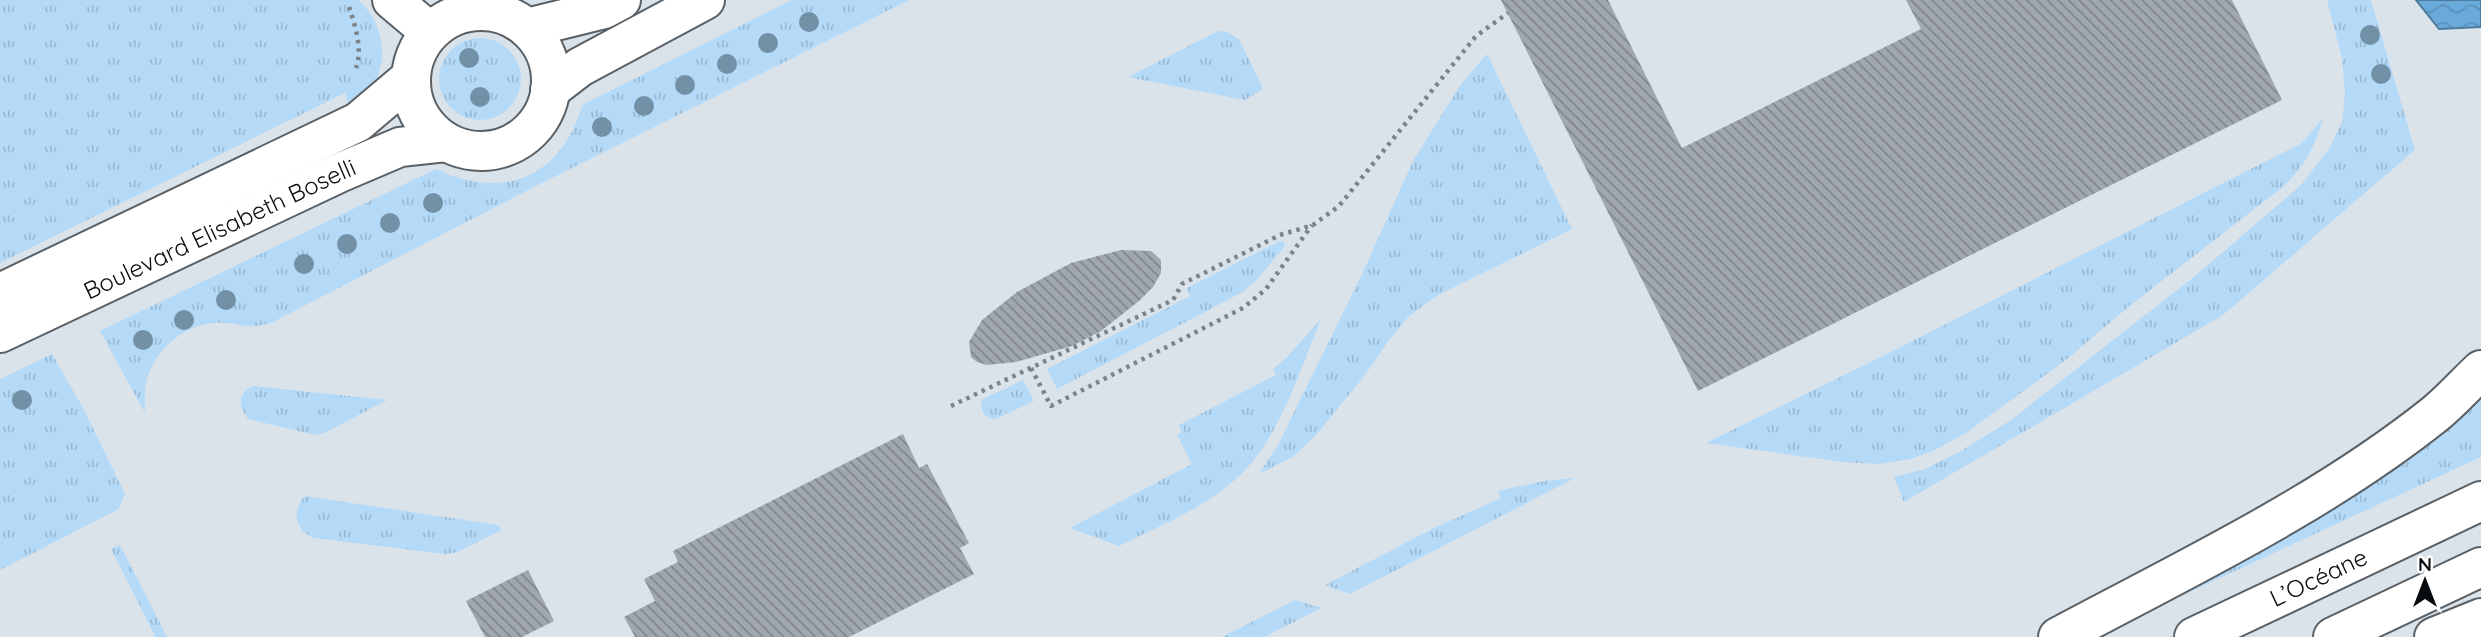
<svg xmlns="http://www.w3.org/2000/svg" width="2481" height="637" font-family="Quicksand,sans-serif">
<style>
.grass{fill:url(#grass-tufts)}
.water{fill:url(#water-waves);stroke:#4c7b9e;stroke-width:2}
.building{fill:url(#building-back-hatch)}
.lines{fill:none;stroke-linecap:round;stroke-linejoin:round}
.street-casing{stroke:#596066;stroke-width:42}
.secondary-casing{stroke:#596066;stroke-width:42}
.highway-casing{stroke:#596066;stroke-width:42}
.path{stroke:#7d8387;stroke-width:4.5;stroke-dasharray:3.5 5;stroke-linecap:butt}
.street{stroke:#fff;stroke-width:38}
.secondary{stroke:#fff;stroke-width:38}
.highway{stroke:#fff;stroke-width:38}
.tree{fill:#7290a6}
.labels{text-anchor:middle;stroke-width:5;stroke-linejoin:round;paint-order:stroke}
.street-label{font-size:24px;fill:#090c0e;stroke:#fff}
</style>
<defs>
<pattern id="grass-tufts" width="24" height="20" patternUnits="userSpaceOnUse" patternTransform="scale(1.75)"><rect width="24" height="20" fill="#b5daf8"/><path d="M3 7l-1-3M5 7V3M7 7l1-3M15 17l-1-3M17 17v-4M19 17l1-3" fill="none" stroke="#9abad3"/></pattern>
<pattern id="water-waves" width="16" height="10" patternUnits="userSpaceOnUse" patternTransform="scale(1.75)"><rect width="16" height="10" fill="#69aadb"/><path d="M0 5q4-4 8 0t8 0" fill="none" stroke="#5a91bb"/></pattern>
<pattern id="building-back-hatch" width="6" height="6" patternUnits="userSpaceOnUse" patternTransform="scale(1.75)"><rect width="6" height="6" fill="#a0a7ae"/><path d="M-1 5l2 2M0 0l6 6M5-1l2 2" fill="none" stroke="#81868c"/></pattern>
</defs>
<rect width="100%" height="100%" fill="#dbe3ea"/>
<path class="grass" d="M 0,0 L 358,0 C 382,19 390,60 373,85 C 366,94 358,103 351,111 L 345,93 L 0,263 Z
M 792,0 L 909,0 L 532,188 L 273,322 C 245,332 239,321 214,323 C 182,326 155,350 147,380 C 144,390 145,403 145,413 L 100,331 L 436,169 C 502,201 562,178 582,105 Z
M 2327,0 L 2371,0 L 2415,150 L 2223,315 L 1904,502 L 1894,477 L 1925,469 L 1961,451 L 2011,420 L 2195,276 L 2300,186 L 2329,149 L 2342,122 L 2345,95 L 2342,58 Z
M 1218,31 L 1227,32 L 1239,39 L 1262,86 L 1262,90 L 1245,100 L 1128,77 Z
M439 79a41 41 0 1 1 82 0a41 41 0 1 1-82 0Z
M 1487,54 L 1572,229 L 1438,295 L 1409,316 L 1387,343 L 1365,375 L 1317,434 L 1293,457 L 1259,474 L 1279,443 L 1363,272 L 1413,161 L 1461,84 Z
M 2323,118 C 2314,149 2306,164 2283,187 L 2132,304 L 2067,359 L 1966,433 L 1933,451 L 1910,459 L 1879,464 L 1842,462 L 1706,443 L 1889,353 L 2302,143 Z
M 1280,241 L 1284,242 L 1285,246 L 1257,280 L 1243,292 L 1057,389 L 1047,369 L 1190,296 L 1187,288 Z
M 1321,319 C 1301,367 1282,430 1247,468 C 1213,505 1163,524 1119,546 L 1070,528 L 1192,464 L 1177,435 L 1182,432 L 1179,425 L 1276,375 L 1273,369 L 1287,357 Z
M 52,354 L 82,406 L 125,494 L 119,509 L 0,570 L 0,379 Z
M 1023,380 L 1034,401 L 1000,417 L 994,419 L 984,415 L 981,405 L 981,400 Z
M 253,386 L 387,400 L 326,432 L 316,435 L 248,419 C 238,406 237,394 253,386 Z
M 2481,394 L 2481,457 L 2181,596 L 2299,523 Z
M 1575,478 L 1350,594 L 1325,585 L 1434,528 L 1501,498 L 1497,491 L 1544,481 Z
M 305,496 L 498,525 L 502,530 L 458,552 L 445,554 L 314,538 C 295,531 291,511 305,496 Z
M 120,545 L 162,627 L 167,637 L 155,637 L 153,632 L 111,549 Z
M 1295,600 L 1322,608 L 1264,637 L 1222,637 Z"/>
<path class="water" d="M 2416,0 L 2481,0 L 2481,27 L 2439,29 Z"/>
<path class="building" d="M 1501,0 L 1608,0 L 1682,148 L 1921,29 L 1906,0 L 2232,0 L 2282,100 L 1698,391 Z
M 1121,250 L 1151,251 L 1161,260 L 1161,273 L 1153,287 L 1139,301 L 1101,331 L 1072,346 L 1016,362 L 987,365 L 977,362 L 971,357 L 969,342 L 982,320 L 1017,292 L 1071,263 Z
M 903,434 L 919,468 L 927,464 L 969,543 L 960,548 L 974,574 L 849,637 L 635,637 L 624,617 L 655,601 L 644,579 L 678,562 L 673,551 Z
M 528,570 L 554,621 L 522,637 L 485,637 L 466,601 Z"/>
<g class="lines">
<defs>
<path id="street" d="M 392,0 L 430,32"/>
<g id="secondary">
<circle cx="481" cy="81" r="70"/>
<path d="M 527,28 L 604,9 L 621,0"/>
<path d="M 550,90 L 580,67 L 705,0"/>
<path d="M 0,293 L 358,122 L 410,78"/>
<path id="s1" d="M 0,333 L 339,173 L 400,147 L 446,142"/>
</g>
<g id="highway">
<path d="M 2058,637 C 2185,569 2321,505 2435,414 C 2451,401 2466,384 2481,370"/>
<path id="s2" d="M 2194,637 L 2481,501"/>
<path d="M 2333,637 L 2481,567"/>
<path d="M 2434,637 L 2481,618"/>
</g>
</defs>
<use href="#street" class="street-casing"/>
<use href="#secondary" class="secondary-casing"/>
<use href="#highway" class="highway-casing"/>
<path class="path" d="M 349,7 C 355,25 363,49 356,68
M 1031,368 L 1051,406 L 1243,308 L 1266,289 L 1312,225
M 951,406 L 1173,300 L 1182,284 L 1280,235 L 1313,225 L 1339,206 L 1476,36 L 1508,13"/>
<use href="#street" class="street"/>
<use href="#secondary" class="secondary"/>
<use href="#highway" class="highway"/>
</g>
<g class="tree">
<circle cx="809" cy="22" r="10"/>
<circle cx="2370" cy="35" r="10"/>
<circle cx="768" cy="43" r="10"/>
<circle cx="469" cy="58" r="10"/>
<circle cx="727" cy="64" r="10"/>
<circle cx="2381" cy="74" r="10"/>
<circle cx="685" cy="85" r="10"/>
<circle cx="480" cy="97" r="10"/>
<circle cx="644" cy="106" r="10"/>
<circle cx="602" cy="127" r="10"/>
<circle cx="433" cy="203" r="10"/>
<circle cx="390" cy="223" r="10"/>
<circle cx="347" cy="244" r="10"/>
<circle cx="304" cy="264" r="10"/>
<circle cx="226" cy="300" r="10"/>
<circle cx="184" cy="320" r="10"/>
<circle cx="143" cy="340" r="10"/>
<circle cx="22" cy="400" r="10"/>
</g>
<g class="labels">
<g class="street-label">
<text dy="8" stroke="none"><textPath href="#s1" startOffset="243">Boulevard Elisabeth Boselli</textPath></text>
<text dy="8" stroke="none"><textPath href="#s2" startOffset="138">L’Océane</textPath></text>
</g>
</g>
<g transform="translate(2425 581)" stroke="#ffffff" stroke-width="5" paint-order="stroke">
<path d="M0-5L12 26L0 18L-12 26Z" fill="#090c0e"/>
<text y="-10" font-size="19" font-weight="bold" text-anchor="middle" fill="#090c0e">N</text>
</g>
</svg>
